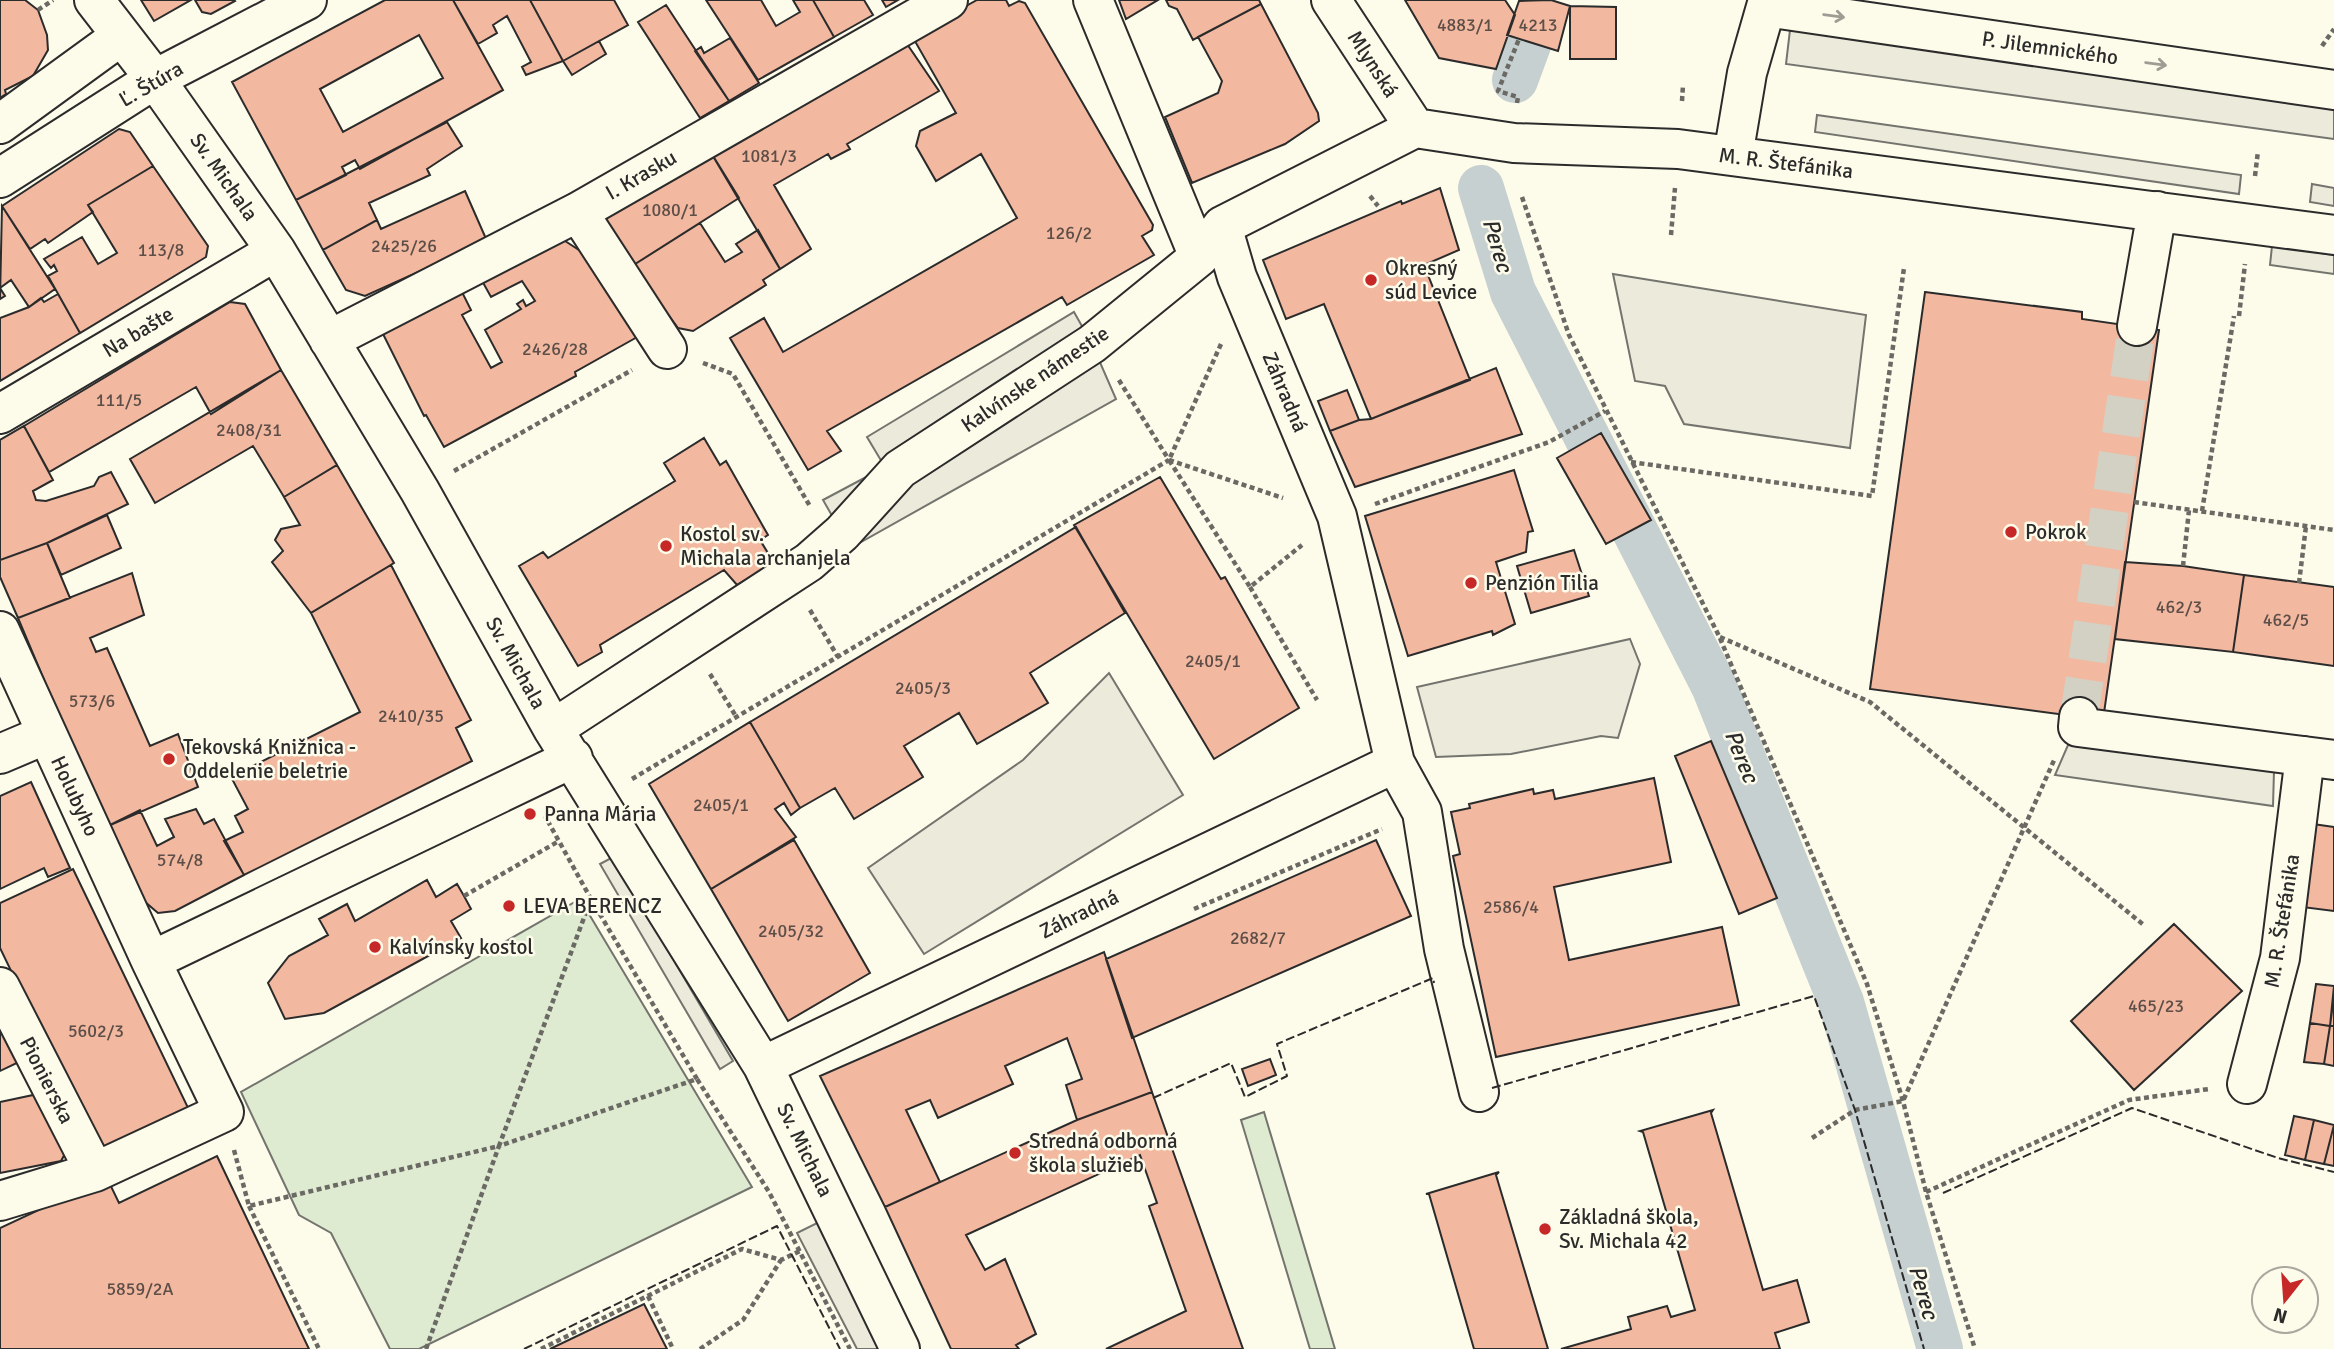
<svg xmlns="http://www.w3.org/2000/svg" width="2334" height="1349" font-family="Signika,sans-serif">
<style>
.green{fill:#deebd1;stroke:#74746e;stroke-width:2}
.parking{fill:#eceadb;stroke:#74746e;stroke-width:2}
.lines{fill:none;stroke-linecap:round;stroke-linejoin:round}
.canal{stroke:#c7d0d0;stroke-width:46}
.building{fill:#f2b8a0;stroke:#2b2b2b;stroke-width:2;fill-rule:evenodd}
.minor-tunnel{stroke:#d3d1c4;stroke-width:38;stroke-dasharray:38 19;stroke-linecap:butt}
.minor-casing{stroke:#2b2b2b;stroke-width:42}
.path{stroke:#6a6964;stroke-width:4.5;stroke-dasharray:5 3.5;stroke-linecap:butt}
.minor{stroke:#fdfbea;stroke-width:38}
.fence{stroke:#2b2b2b;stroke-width:2;stroke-dasharray:9 3.5;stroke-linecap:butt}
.oneway{stroke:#9e9d94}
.poi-dot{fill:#c62828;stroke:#fdfbea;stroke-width:2.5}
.labels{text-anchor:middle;stroke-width:5;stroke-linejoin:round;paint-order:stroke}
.number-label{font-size:18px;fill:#5d4e48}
.street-label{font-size:21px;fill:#2b2b2b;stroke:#fdfbea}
.poi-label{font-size:21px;fill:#2b2b2b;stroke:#fdfbea;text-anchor:start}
.water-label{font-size:23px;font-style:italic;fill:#2b2b2b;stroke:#fdfbea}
</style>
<rect width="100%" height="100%" fill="#fdfbea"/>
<path class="green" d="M 580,899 L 752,1187 L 419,1349 L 390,1349 L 331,1233 L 299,1215 L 241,1092 Z
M 1264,1112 L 1335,1349 L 1310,1349 L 1241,1120 Z"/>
<path class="parking" d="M 1790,30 L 2334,106 L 2334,139 L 1786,64 Z
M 1817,115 L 2241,175 L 2239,194 L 1815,132 Z
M 2312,184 L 2334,188 L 2334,206 L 2310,202 Z
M 2272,246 L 2334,255 L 2334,274 L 2270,265 Z
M 1613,274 L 1866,315 L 1850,448 L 1684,424 L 1665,386 L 1635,381 Z
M 1074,312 L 1092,344 L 1116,399 L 854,546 L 842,533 L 823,500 L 885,467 L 867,437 Z
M 1630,639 L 1640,664 L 1618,738 L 1601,736 L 1511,754 L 1436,757 L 1417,687 Z
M 1109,673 L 1183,795 L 924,954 L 868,868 L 1023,760 Z
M 2068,745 L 2274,771 L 2273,806 L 2055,775 Z
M 613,857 L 733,1061 L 720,1069 L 600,864 Z
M 819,1222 L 883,1349 L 857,1349 L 797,1233 Z"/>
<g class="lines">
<path class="canal" d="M 1515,80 L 1529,42
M 1481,188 L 1513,292 L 1714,686 L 1841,1002 L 1940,1349"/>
</g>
<path class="building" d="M 0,0 L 25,0 L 38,10 L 47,35 L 48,50 L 33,76 L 5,90 L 6,94 L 0,98 Z
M 141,0 L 191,0 L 154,21 Z
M 195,0 L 234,0 L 235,1 L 211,14 L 202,12 Z
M 385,0 L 453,0 L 503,90 L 360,169 L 355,160 L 342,167 L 346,175 L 296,200 L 232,82 ZM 419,35 L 443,78 L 343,132 L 320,89 Z
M 453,0 L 530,0 L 563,61 L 526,75 L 522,67 L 531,62 L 507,16 L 493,25 L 497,33 L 478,44 Z
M 530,0 L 614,0 L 628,25 L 563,61 Z
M 706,0 L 761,0 L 776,26 L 800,12 L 793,0 L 813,0 L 834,37 L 758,80 Z
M 813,0 L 864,0 L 873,15 L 834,37 Z
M 882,0 L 898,0 L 886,7 Z
M 977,0 L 1006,0 L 1009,6 L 1019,1 L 1025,3 L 1153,225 L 1152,230 L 1142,236 L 1154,255 L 1067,305 L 1062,297 L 827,431 L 841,451 L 808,470 L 730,338 L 764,318 L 783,352 L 1017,218 L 981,154 L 936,181 L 916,146 L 920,131 L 956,113 L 912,36 Z
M 1119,0 L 1158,0 L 1126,19 Z
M 1166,0 L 1259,0 L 1261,4 L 1193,40 L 1177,9 L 1169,6 Z
M 1405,0 L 1505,0 L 1515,15 L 1496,69 L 1439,58 Z
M 1551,0 L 1570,6 L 1558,51 L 1507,35 L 1519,1 Z
M 1261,4 L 1318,113 L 1319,121 L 1285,144 L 1192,183 L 1165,117 L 1218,93 L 1222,81 L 1198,37 Z
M 666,5 L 729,101 L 700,118 L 638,22 Z
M 1570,6 L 1616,7 L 1616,59 L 1570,59 Z
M 730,38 L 759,83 L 729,101 L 695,51 L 701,47 L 704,53 Z
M 599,41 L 606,54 L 572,75 L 563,61 Z
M 905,41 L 939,91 L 847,144 L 850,149 L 831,159 L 828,154 L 774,185 L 811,249 L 780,269 L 710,151 Z
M 447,122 L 462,146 L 427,169 L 430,175 L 369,203 L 377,220 L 323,250 L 296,200 Z
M 119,129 L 130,132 L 153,166 L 88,205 L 93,212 L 48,243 L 45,239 L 30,249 L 2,206 Z
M 710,151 L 739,198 L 632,266 L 602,221 Z
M 153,166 L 208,246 L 206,257 L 80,333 L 48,276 L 57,271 L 54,265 L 51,268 L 44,259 L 82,237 L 98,264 L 117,253 L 88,205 Z
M 1440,188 L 1459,250 L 1424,265 L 1470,380 L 1371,419 L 1324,304 L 1286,319 L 1263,260 L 1401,201 L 1402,204 Z
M 465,191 L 487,241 L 365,296 L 346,290 L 323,250 L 377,220 L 381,229 Z
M 2,206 L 55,289 L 29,307 L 11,280 L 0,288 L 5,296 L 0,299 Z
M 700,223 L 725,262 L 742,252 L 736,244 L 758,230 L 780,269 L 763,280 L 766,285 L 693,331 L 678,328 L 632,266 Z
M 562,239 L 582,252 L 639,336 L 575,372 L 576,376 L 444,447 L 426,415 L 424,416 L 381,330 L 461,290 L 471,310 L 462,315 L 491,368 L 502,362 L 485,330 L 521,309 L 517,304 L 523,300 L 526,306 L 535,301 L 522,281 L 491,297 L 481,279 Z
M 1925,292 L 2082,312 L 2082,319 L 2159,330 L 2103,720 L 1870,689 Z
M 58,294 L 80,333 L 0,381 L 0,318 L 29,307 L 41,298 L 44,302 Z
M 230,302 L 245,304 L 281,370 L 211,414 L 196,387 L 49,472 L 24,426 Z
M 1496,368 L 1522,434 L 1355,487 L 1330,431 L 1359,420 L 1371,419 Z
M 281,370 L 337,465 L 284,497 L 253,446 L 155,503 L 130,459 Z
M 1347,390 L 1359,420 L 1330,431 L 1318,401 Z
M 24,426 L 53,480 L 33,491 L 36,500 L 46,501 L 94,486 L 99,477 L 111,472 L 128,504 L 47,543 L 0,560 L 0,440 Z
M 1601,433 L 1651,520 L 1606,544 L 1557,458 Z
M 704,438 L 720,465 L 726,461 L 768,535 L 760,540 L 774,563 L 737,585 L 724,570 L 600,645 L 602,652 L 578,666 L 519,566 L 543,552 L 548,558 L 675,481 L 664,463 Z
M 337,465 L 394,563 L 311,613 L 272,562 L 283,551 L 275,540 L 281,529 L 300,525 L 284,497 Z
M 1514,470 L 1533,531 L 1528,532 L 1526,552 L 1496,562 L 1515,624 L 1493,635 L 1492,631 L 1408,656 L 1365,516 Z
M 1160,477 L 1221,579 L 1225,577 L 1299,708 L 1214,759 L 1074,525 Z
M 107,515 L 121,548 L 61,575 L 47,543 Z
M 1076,527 L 1125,613 L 1030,673 L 1048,703 L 977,744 L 959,713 L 904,746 L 923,777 L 854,819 L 835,788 L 800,808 L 750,722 Z
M 47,543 L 70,598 L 18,618 L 0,577 L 0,560 Z
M 1574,550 L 1589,596 L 1531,613 L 1517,566 Z
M 2125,562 L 2183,566 L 2244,575 L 2233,652 L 2115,639 Z
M 391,565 L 471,720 L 456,728 L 472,761 L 244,875 L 224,841 L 243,832 L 235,816 L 248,809 L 231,777 L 360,712 L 311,613 Z
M 132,573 L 144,615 L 90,638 L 96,652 L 107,648 L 150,746 L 178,734 L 198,787 L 106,827 L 18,618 Z
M 2244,575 L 2334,587 L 2334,666 L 2233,652 Z
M 750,722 L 800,808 L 791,815 L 784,803 L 775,809 L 796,837 L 711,889 L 649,784 Z
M 1711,741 L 1777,898 L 1739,914 L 1675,756 Z
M 1654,778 L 1671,862 L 1554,887 L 1569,960 L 1722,927 L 1739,1005 L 1496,1057 L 1453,856 L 1460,854 L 1451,812 L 1470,808 L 1469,804 L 1533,789 L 1534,794 L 1553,790 L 1555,799 Z
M 31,782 L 70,868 L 48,877 L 44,868 L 0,889 L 0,796 Z
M 196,809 L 204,824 L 214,819 L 244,875 L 175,911 L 158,913 L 144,901 L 106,827 L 140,810 L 157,846 L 174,837 L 165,819 Z
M 2313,824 L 2334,827 L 2334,911 L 2302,907 Z
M 794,840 L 870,973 L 788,1021 L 711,889 Z
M 1376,840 L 1411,916 L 1132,1038 L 1106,959 Z
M 73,869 L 191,1114 L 101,1157 L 0,948 L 0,903 Z
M 427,880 L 436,897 L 457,884 L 464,896 L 471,909 L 451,921 L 461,938 L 324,1013 L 285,1019 L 268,983 L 289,956 L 328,935 L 319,919 L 347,904 L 355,921 Z
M 2174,924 L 2242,991 L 2134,1090 L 2071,1021 Z
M 1104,952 L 1152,1092 L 1077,1120 L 1066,1085 L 1082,1079 L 1067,1038 L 1005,1066 L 1013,1084 L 938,1118 L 930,1100 L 906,1110 L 940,1182 L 885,1207 L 820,1076 Z
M 2316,984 L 2334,986 L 2330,1026 L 2310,1023 Z
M 2334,996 L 2334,1026 L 2330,1026 Z
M 0,1020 L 21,1061 L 0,1071 Z
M 2310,1023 L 2330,1026 L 2324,1064 L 2304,1062 Z
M 2330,1026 L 2334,1026 L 2334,1066 L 2324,1064 Z
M 1270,1059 L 1276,1075 L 1248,1086 L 1242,1069 Z
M 1152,1092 L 1243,1349 L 1106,1349 L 1186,1311 L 1149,1206 L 1157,1203 L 1140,1155 L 966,1235 L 985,1270 L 1005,1259 L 1036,1334 L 1016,1345 L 1019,1349 L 951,1349 L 885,1207 L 1077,1120 Z
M 38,1094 L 67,1150 L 61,1161 L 0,1173 L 0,1102 Z
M 1713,1110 L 1711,1113 L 1763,1290 L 1797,1280 L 1809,1322 L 1775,1333 L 1780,1349 L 1561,1349 L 1631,1329 L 1628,1317 L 1667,1306 L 1671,1317 L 1695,1310 L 1643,1132 L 1640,1131 Z
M 2294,1116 L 2314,1120 L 2305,1160 L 2285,1155 Z
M 2314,1120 L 2334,1125 L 2324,1164 L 2305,1160 Z
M 2334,1125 L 2334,1166 L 2324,1164 Z
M 217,1156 L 309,1349 L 0,1349 L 0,1228 L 107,1178 L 119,1203 Z
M 1499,1172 L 1496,1175 L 1548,1349 L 1474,1349 L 1429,1194 L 1426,1194 Z
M 644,1304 L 667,1349 L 550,1349 Z"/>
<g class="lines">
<path class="minor-tunnel" d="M 2079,717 L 2137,326"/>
<defs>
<path id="minor" d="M 94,0 L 155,79 L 276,251 L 420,491 L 553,729 L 763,1066 L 900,1349
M 1093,0 L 1199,257
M 1331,0 L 1415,128
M 1766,7 L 2334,90
M 0,124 L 121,36
M 1415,128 L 1514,143 L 1678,149 L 2334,235
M 1733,156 L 1747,73 L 1768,0
M 0,178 L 155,79 L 307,0
M 578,212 L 667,349
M 2137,326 L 2157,211
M 329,340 L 578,212 L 948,0
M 0,414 L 276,251
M 0,631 L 151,961 L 224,1112 L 95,1172 L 0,1201
M 2079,717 L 2078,727 L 2334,760
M 553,729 L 809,562 L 842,533 L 900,469 L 1092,344 L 1199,257 L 1222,226 L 1415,128
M 0,754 L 47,734
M 1395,763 L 1422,812 L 1444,949 L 1479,1092
M 151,961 L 573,758
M 0,987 L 95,1172
M 763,1066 L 1395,763 L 1337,516 L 1237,277 L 1222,226
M 2247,1084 L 2280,958 L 2305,756"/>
</defs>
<use href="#minor" class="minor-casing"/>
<path class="path" d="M 38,10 L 53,0
M 2322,46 L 2334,29
M 1682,101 L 1683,85
M 1517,103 L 1518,97 L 1498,91 L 1519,39
M 2255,176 L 2258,151
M 1370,196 L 1378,206
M 1522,197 L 1569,335 L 1719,636 L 1867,984 L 1903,1101 L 1926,1192 L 1975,1349
M 1671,235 L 1675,188
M 2239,316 L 2245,264
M 1221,344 L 1169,460 L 1250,587 L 1302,545
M 703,363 L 733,374 L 811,508
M 1169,460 L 1283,498
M 1631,462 L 1872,496 L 1904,268
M 454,471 L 632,370
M 2134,502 L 2334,530
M 1375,504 L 1549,442 L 1605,411
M 2202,511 L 2234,316
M 2183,566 L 2189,510
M 2299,583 L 2306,526
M 1250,587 L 1317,700
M 810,610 L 838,657
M 1720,637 L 1870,702 L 2145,926
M 710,674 L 737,718
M 632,779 L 1169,460 L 1117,377
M 464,896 L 559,841
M 591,899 L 697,1079
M 1194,909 L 1382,829
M 1812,1138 L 1855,1110 L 1903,1101 L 2055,758
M 234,1150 L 249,1206 L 499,1146 L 591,899 L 545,816
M 1926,1192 L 2129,1100 L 2209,1089
M 249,1206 L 319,1349
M 648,1296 L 673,1349
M 426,1349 L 499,1146 L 697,1079 L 769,1192 L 850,1349
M 541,1349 L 742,1249 L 781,1260 L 800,1251
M 700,1349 L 743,1320 L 781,1260"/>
<use href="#minor" class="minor"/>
<path class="fence" d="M 1492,1088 L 1814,996 L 1855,1110 L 1924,1349
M 1153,1098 L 1231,1063 L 1245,1097 L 1287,1076 L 1277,1044 L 1433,978 L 1434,983
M 1943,1193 L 2132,1108 L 2278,1158 L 2334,1172
M 524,1349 L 777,1226 L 840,1349"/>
</g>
<defs><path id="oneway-shaft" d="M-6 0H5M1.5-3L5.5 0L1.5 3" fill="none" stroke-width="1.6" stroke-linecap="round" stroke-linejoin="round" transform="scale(1.75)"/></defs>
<g class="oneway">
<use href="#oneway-shaft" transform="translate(1834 16) rotate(8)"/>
<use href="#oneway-shaft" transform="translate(2156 64) rotate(8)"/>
</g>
<g class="poi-dot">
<circle cx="1371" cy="280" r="7"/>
<circle cx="2011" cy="532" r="7"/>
<circle cx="666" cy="546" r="7"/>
<circle cx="1471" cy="583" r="7"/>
<circle cx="169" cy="759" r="7"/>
<circle cx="530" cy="814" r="7"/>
<circle cx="509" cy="906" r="7"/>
<circle cx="375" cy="947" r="7"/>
<circle cx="1015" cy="1153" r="7"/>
<circle cx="1545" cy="1229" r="7"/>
</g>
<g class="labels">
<g class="number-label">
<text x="1465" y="31">4883/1</text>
<text x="1538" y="31">4213</text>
<text x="769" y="162">1081/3</text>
<text x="670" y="216">1080/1</text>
<text x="1069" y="239">126/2</text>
<text x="404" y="252">2425/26</text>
<text x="161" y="256">113/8</text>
<text x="555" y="355">2426/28</text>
<text x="119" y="406">111/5</text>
<text x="249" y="436">2408/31</text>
<text x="2179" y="613">462/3</text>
<text x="2286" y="626">462/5</text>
<text x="1213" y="667">2405/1</text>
<text x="923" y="694">2405/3</text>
<text x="92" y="707">573/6</text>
<text x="411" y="722">2410/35</text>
<text x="721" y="811">2405/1</text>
<text x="180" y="866">574/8</text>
<text x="1511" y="913">2586/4</text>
<text x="791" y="937">2405/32</text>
<text x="1258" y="944">2682/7</text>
<text x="2156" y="1012">465/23</text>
<text x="96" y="1037">5602/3</text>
<text x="140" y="1295">5859/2A</text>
</g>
<g class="street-label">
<text transform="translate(2050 48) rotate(8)" y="7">P. Jilemnického</text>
<text transform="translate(1373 64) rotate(57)" y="7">Mlynská</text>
<text transform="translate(151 84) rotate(-30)" y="7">Ľ. Štúra</text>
<text transform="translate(1786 163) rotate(7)" y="7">M. R. Štefánika</text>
<text transform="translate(641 175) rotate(-30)" y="7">I. Krasku</text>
<text transform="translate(224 177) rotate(55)" y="7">Sv. Michala</text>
<text transform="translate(138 332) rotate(-31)" y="7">Na bašte</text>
<text transform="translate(1035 379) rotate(-34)" y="7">Kalvínske námestie</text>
<text transform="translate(1285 392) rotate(67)" y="7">Záhradná</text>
<text transform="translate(516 663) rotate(61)" y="7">Sv. Michala</text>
<text transform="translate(75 796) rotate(65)" y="7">Holubyho</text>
<text transform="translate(1079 914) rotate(-26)" y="7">Záhradná</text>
<text transform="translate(2282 921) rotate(-81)" y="7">M. R. Štefánika</text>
<text transform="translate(47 1080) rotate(63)" y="7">Pionierska</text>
<text transform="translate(805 1150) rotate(64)" y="7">Sv. Michala</text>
</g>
<g class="poi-label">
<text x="1385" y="275">Okresný<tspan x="1385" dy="24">súd Levice</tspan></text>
<text x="2025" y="539">Pokrok</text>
<text x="680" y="541">Kostol sv.<tspan x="680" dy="24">Michala archanjela</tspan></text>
<text x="1485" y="590">Penzión Tilia</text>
<text x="183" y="754">Tekovská Knižnica -<tspan x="183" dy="24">Oddelenie beletrie</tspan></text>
<text x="544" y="821">Panna Mária</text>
<text x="523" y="913">LEVA BERENCZ</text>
<text x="389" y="954">Kalvínsky kostol</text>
<text x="1029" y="1148">Stredná odborná<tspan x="1029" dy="24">škola služieb</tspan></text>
<text x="1559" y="1224">Základná škola,<tspan x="1559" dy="24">Sv. Michala 42</tspan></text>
</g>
<g class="water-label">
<text transform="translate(1498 245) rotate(73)" y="8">Perec</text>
<text transform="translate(1742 756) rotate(68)" y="8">Perec</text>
<text transform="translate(1924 1292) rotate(74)" y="8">Perec</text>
</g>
</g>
<g transform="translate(2285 1300) rotate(197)"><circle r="33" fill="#fdfbea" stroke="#a9a89e" stroke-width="2"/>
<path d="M0-5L12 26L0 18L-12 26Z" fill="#c62828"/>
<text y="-10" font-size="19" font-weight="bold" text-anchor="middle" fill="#2b2b2b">N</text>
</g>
</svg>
